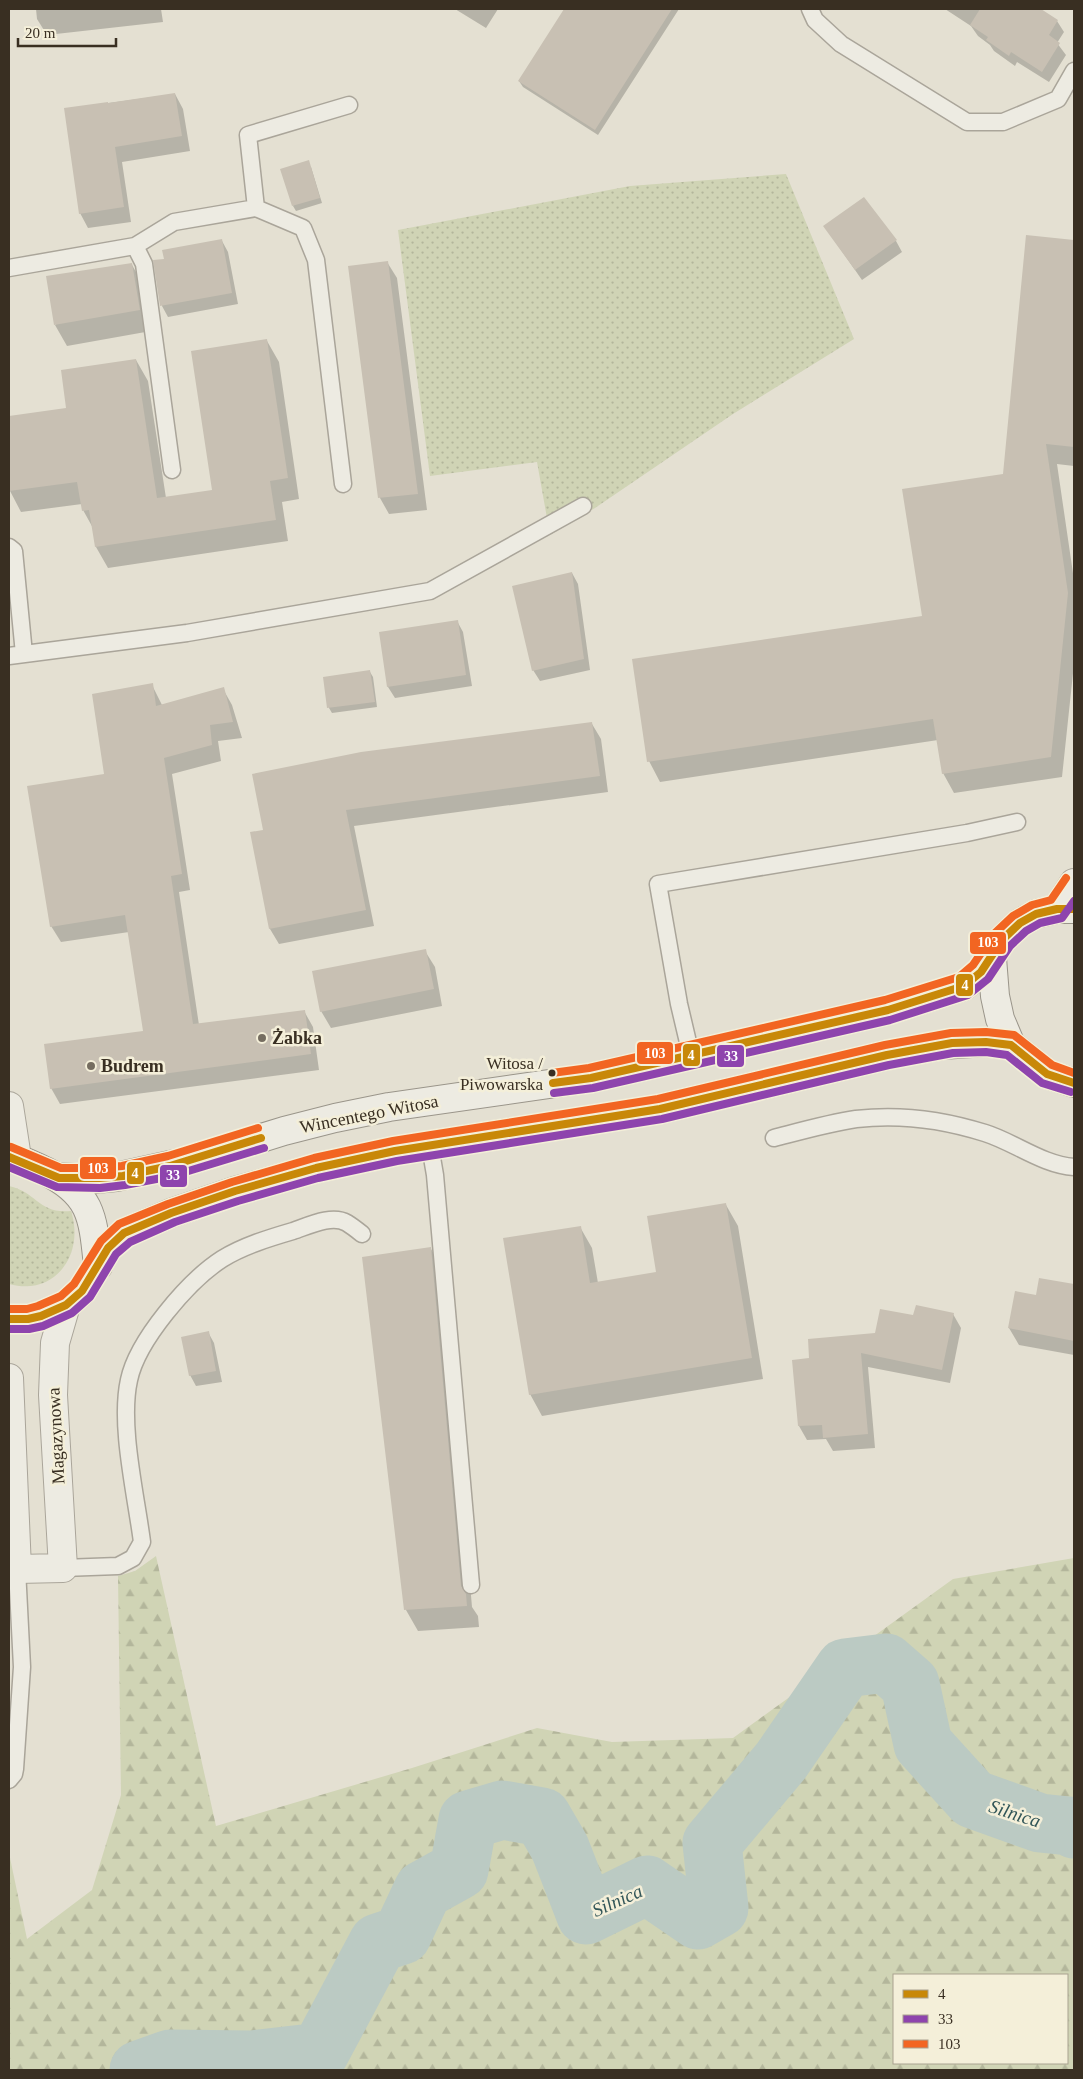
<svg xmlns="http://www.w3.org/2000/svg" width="1083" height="2079" font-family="'Times New Roman',serif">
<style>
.grass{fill:url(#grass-dots)}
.forest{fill:url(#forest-firs);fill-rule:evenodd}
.shadow{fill:#0003}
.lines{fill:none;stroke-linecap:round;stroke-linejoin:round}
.river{stroke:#bbcac3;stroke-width:59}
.building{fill:#c8c0b3}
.lane-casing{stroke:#aaa59a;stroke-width:19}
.street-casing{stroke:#aaa59a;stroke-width:30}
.secondary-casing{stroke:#9a958a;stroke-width:30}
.lane{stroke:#edebe2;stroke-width:16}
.street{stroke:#edebe2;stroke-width:28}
.secondary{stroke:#edebe2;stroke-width:28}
.bus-1-casing{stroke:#f4efd9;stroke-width:11}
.bus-2-casing{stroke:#f4efd9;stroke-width:11}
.bus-3-casing{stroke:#f4efd9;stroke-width:11}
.bus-1{stroke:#c88808;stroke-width:8}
.bus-2{stroke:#8e44ad;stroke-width:8}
.bus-3{stroke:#f26522;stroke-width:8}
.poi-dot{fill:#756d60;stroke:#f4efd9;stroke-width:2}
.bus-dot{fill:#392f22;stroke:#f4efd9;stroke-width:2}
.labels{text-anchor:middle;stroke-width:5;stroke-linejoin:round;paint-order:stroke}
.bus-label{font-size:17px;fill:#392f22;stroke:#f4efd9;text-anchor:end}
.poi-label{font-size:18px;font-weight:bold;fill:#392f22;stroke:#f4efd9;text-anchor:start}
.street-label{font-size:18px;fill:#392f22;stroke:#f4efd9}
.water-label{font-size:19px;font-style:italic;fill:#325658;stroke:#f4efd9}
.line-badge{stroke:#f4efd9;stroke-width:2}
.badge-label{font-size:14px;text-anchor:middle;font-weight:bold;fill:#fff}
</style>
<defs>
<pattern id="grass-dots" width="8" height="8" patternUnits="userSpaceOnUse" patternTransform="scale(1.25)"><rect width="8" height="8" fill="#d0d4b5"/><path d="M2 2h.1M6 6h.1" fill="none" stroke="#b3b69b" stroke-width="1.8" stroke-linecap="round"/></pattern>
<pattern id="forest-firs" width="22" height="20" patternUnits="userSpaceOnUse" patternTransform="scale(1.25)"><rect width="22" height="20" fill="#d0d4b5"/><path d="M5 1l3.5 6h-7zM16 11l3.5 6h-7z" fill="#b3b69b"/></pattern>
</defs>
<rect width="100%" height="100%" fill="#e4e0d2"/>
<path class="grass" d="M 786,174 L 854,339 L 733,414 L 595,508 L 550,535 L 537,462 L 430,476 L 398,230 L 630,186 Z
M 9,1186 C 37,1192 38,1214 71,1211 C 85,1253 56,1297 9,1284 Z"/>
<path class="forest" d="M 156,1556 L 216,1826 L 412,1768 L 537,1728 L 612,1742 L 733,1738 L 953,1579 L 1074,1558 L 1074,2070 L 9,2070 L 9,1853 L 27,1939 L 92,1890 L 121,1795 L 118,1576 L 135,1571 ZM 894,1975 L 1067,1975 L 1067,2063 L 894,2063 Z"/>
<path class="shadow" d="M 36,9 L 161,9 L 163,22 L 47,35 L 37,19 Z
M 455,9 L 498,9 L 486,28 Z
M 566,9 L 679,9 L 598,135 L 523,87 L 519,81 Z
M 945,9 L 1039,9 L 1057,21 L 1064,32 L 1057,43 L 1066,55 L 1049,82 L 1017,62 L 1015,66 L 994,51 L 990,45 L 978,36 L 971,26 Z
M 175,94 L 183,109 L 190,151 L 122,162 L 131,222 L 88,228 L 80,213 L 65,109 Z
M 311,167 L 322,203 L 296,211 L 293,206 Z
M 825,227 L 896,241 L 902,252 L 862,280 Z
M 1028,237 L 1074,241 L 1074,466 L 1057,464 L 1074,580 L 1074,664 L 1062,777 L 954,793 L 943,773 L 938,740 L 660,782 L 649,761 L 923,617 L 1004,475 Z
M 222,241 L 228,252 L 238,304 L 168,317 L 162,306 L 165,260 Z
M 387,262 L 397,278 L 427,510 L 389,514 L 380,498 L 349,267 Z
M 132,265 L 144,286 L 151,331 L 67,346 L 55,325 Z
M 267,341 L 279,362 L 299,499 L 282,502 L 288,541 L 108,568 L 96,547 L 93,528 L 83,510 L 82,504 L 21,512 L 9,489 L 9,417 L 68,409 L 136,360 L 148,381 L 166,498 L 214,491 Z
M 572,573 L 578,584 L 590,670 L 540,681 L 533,670 Z
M 457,621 L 463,632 L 472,686 L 395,698 L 388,687 L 380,633 Z
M 370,672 L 373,677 L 377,707 L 332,713 L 329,708 L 324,678 Z
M 152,685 L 162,705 L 223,689 L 232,705 L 242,738 L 218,741 L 221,761 L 172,774 L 190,890 L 179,892 L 199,1025 L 304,1011 L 313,1027 L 319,1070 L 60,1104 L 51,1088 L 144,1032 L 129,932 L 61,942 L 51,926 L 105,775 Z
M 592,724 L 601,739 L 608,792 L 354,826 L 374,926 L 279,944 L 270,929 L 264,831 Z
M 425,951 L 435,967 L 442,1006 L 331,1028 L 321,1011 Z
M 726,1205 L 738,1226 L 763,1379 L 542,1416 L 530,1394 L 580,1227 L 592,1248 L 598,1283 L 657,1273 Z
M 431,1249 L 443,1270 L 472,1607 L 478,1616 L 479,1627 L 418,1631 L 406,1610 L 363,1258 Z
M 1040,1280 L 1074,1286 L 1074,1355 L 1019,1345 L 1009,1328 L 1037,1297 Z
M 953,1314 L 961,1328 L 950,1383 L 868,1367 L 875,1448 L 833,1451 L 826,1439 L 807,1440 L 799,1426 L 793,1361 L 810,1360 L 876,1334 L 914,1317 Z
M 208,1332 L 214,1343 L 222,1382 L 196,1386 L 190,1375 Z"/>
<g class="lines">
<path class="river" d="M 139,2070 L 170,2059 L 251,2060 L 320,2052 L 378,1943 L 402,1935 L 423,1890 L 459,1870 L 468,1820 L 502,1810 L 542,1817 L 560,1848 L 586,1915 L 647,1885 L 698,1920 L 719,1908 L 712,1843 L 781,1761 L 845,1668 L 886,1663 L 910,1684 L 923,1744 L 973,1799 L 1040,1823 L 1069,1826 L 1074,1829"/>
</g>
<path class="building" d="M 564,9 L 672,9 L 595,130 L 518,81 Z
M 980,9 L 1041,9 L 1058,20 L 1049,35 L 1060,43 L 1042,72 L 1011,52 L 1009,56 L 986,40 L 988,37 L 970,25 Z
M 175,93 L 182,136 L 115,147 L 124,207 L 79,214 L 64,108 L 108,102 L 108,103 Z
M 309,160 L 320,198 L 292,206 L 280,169 Z
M 864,197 L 897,240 L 855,270 L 823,226 Z
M 1026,235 L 1074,240 L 1074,447 L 1046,444 L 1068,593 L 1051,757 L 942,774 L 933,719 L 647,762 L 632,659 L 922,616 L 902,489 L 1003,474 Z
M 222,239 L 232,293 L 160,306 L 153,260 L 164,259 L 162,250 Z
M 388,261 L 418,494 L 378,498 L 348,266 Z
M 132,263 L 140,310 L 54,325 L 46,276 Z
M 267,339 L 288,478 L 270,481 L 276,520 L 95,547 L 89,510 L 82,511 L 77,482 L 9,491 L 9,416 L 66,408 L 61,370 L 136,359 L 157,498 L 212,490 L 191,351 Z
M 572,572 L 584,659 L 532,671 L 512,586 Z
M 458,620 L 466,675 L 387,687 L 379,632 Z
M 370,670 L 375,702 L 327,708 L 323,677 Z
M 153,683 L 156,706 L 224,687 L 233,722 L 210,725 L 212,745 L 164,758 L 182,874 L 171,876 L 193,1024 L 305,1010 L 311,1054 L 50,1089 L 44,1044 L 143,1031 L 125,915 L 50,927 L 27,786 L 104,774 L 92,694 Z
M 592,722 L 600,776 L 346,810 L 366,910 L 269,929 L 250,832 L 263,830 L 252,774 L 361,752 Z
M 426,949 L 434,989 L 320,1012 L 312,971 Z
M 726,1203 L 752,1358 L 529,1395 L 503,1238 L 581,1226 L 590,1283 L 656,1272 L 647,1216 Z
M 431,1247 L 461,1586 L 466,1594 L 467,1606 L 404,1610 L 362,1257 Z
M 1039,1278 L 1074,1284 L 1074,1341 L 1008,1328 L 1015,1291 L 1036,1295 Z
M 916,1305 L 954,1313 L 942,1370 L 861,1353 L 868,1434 L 823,1438 L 822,1425 L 798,1426 L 792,1360 L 809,1358 L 808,1339 L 875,1333 L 880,1309 L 913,1315 Z
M 209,1331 L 216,1371 L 189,1376 L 181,1337 Z"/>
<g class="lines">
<defs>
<path id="lane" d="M 810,9 L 815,20 L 841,44 L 967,122 L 1003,122 L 1058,99 L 1074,71
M 256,208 L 248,135 L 349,105
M 135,246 L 144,264 L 172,470
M 9,268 L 135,246 L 174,222 L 256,208 L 303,228 L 316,260 L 343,484
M 9,547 L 14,551 L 24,654
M 9,656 L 187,633 L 430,591 L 583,506
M 691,1055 L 679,1004 L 658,884 L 967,833 L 1017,822
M 774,1138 C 801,1131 829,1123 856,1119 C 899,1114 944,1120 985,1133 C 1014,1142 1043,1165 1074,1167
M 430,1146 L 435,1175 L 471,1585
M 63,1568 L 118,1566 L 133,1558 L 142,1542 C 136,1495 119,1425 129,1380 C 137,1341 188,1281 222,1259 C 243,1246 269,1238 293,1231 C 308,1226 332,1214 347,1223 C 352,1226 357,1230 362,1234
M 9,1780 L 14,1774 L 15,1769 L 22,1667 L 17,1569"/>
<path id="street" d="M 1057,909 L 1074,883
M 9,1106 L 17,1158
M 9,1378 L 17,1569 L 63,1568 L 53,1395 L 55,1343 L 66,1305"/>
<path id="secondary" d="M 992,958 L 995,996 L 1000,1019 L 1011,1045 L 1047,1074 L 1074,1083
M 9,1157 C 22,1159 32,1165 45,1171 C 92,1194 93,1217 98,1266
M 58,1177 L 95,1179 L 116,1177 L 184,1162 L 284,1131 L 335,1118 L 389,1107 L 591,1078 L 888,1010 L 964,986 L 981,972 L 1002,940 L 1020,923 L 1036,914 L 1057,909 L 1074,909
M 9,1319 L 28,1319 L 41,1316 L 66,1305 L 82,1291 L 108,1248 L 124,1233 L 171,1213 L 235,1191 L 316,1168 L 395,1151 L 660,1109 L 887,1055 L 942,1045 L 986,1042 L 1011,1045"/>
</defs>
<use href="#lane" class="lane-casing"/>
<use href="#street" class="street-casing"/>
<use href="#secondary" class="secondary-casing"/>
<use href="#lane" class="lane"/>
<use href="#street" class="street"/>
<use href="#secondary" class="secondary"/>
<defs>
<path id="bus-1" d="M 553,1083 L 591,1078 L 888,1010 L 964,986 L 981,972 L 1002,940 L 1020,923 L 1036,914 L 1057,909 L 1074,909
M 9,1157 L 59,1178 L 99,1178 L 123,1176 L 170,1166 L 261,1138
M 9,1319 L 28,1319 L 41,1316 L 66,1305 L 82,1291 L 108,1248 L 124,1233 L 171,1213 L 235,1191 L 316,1168 L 395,1151 L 660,1109 L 887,1055 L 952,1043 L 986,1042 L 1011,1045 L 1047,1074 L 1074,1083"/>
<path id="bus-2" d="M 554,1093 L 593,1088 L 890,1020 L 968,995 L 988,979 L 1010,946 L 1026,931 L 1040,923 L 1062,918 L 1074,901
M 9,1167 L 57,1187 L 100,1188 L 125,1185 L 172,1176 L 264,1148
M 9,1329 L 29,1329 L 43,1326 L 72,1313 L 90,1297 L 116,1254 L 130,1242 L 175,1222 L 238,1201 L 318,1178 L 397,1161 L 662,1119 L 889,1065 L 953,1053 L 986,1052 L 1007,1055 L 1042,1083 L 1071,1092"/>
<path id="bus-3" d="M 552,1073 L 589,1068 L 885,1000 L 959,977 L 973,965 L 994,934 L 1013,916 L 1032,905 L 1051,900 L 1066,878
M 11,1147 L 61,1168 L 99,1168 L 122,1166 L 168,1156 L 258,1128
M 9,1309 L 27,1309 L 38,1306 L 61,1296 L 74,1284 L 101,1241 L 119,1224 L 168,1204 L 232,1182 L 314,1158 L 393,1141 L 658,1099 L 885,1045 L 951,1033 L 986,1032 L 1014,1035 L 1052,1065 L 1074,1073"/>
</defs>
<use href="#bus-1" class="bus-1-casing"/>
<use href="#bus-2" class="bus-2-casing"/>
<use href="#bus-3" class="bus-3-casing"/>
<use href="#bus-1" class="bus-1"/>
<use href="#bus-2" class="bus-2"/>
<use href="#bus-3" class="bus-3"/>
</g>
<g class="poi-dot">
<circle cx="262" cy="1038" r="5"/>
<circle cx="91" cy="1066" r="5"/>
</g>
<circle class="bus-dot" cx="552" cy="1073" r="4.5"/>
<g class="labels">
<g class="bus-label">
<text x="543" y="1069">Witosa /<tspan x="543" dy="21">Piwowarska</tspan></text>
</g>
<g class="poi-label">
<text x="272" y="1044">Żabka</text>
<text x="101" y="1072">Budrem</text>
</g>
<g class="street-label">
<text transform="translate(369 1114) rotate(-11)" y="6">Wincentego Witosa</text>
<text transform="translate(56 1436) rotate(-93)" y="6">Magazynowa</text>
</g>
<g class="water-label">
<text transform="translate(1015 1813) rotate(18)" y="7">Silnica</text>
<text transform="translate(617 1900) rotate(-24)" y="7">Silnica</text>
</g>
</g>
<g class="line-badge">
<rect x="969" y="931" width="38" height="24" rx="5" fill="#f26522"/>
<rect x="955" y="973" width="19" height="24" rx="5" fill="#c88808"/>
<rect x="636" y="1041" width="38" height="24" rx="5" fill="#f26522"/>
<rect x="682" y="1043" width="19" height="24" rx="5" fill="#c88808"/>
<rect x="716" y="1044" width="29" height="24" rx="5" fill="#8e44ad"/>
<rect x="79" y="1156" width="38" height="24" rx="5" fill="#f26522"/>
<rect x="126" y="1161" width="19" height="24" rx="5" fill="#c88808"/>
<rect x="159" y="1164" width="29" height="24" rx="5" fill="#8e44ad"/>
</g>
<g class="badge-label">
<text x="988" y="947">103</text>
<text x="965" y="990">4</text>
<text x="655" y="1058">103</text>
<text x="691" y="1060">4</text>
<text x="731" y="1061">33</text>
<text x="98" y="1173">103</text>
<text x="135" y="1178">4</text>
<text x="173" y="1180">33</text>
</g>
<rect width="1083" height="2079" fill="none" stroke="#392f22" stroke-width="20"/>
<rect x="893" y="1974" width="175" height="90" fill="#f4efd9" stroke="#a9a290"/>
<rect x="903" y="1990" width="25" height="8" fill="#c88808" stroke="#a9a290"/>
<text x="938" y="1999" font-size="15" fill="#392f22">4</text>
<rect x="903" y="2015" width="25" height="8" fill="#8e44ad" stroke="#a9a290"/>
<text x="938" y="2024" font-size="15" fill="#392f22">33</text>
<rect x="903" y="2040" width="25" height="8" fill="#f26522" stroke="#a9a290"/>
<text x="938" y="2049" font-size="15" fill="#392f22">103</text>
<path d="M18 38v8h98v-8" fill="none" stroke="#392f22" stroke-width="2.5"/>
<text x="25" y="38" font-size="15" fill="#392f22" stroke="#f4efd9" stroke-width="4" paint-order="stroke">20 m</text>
</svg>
